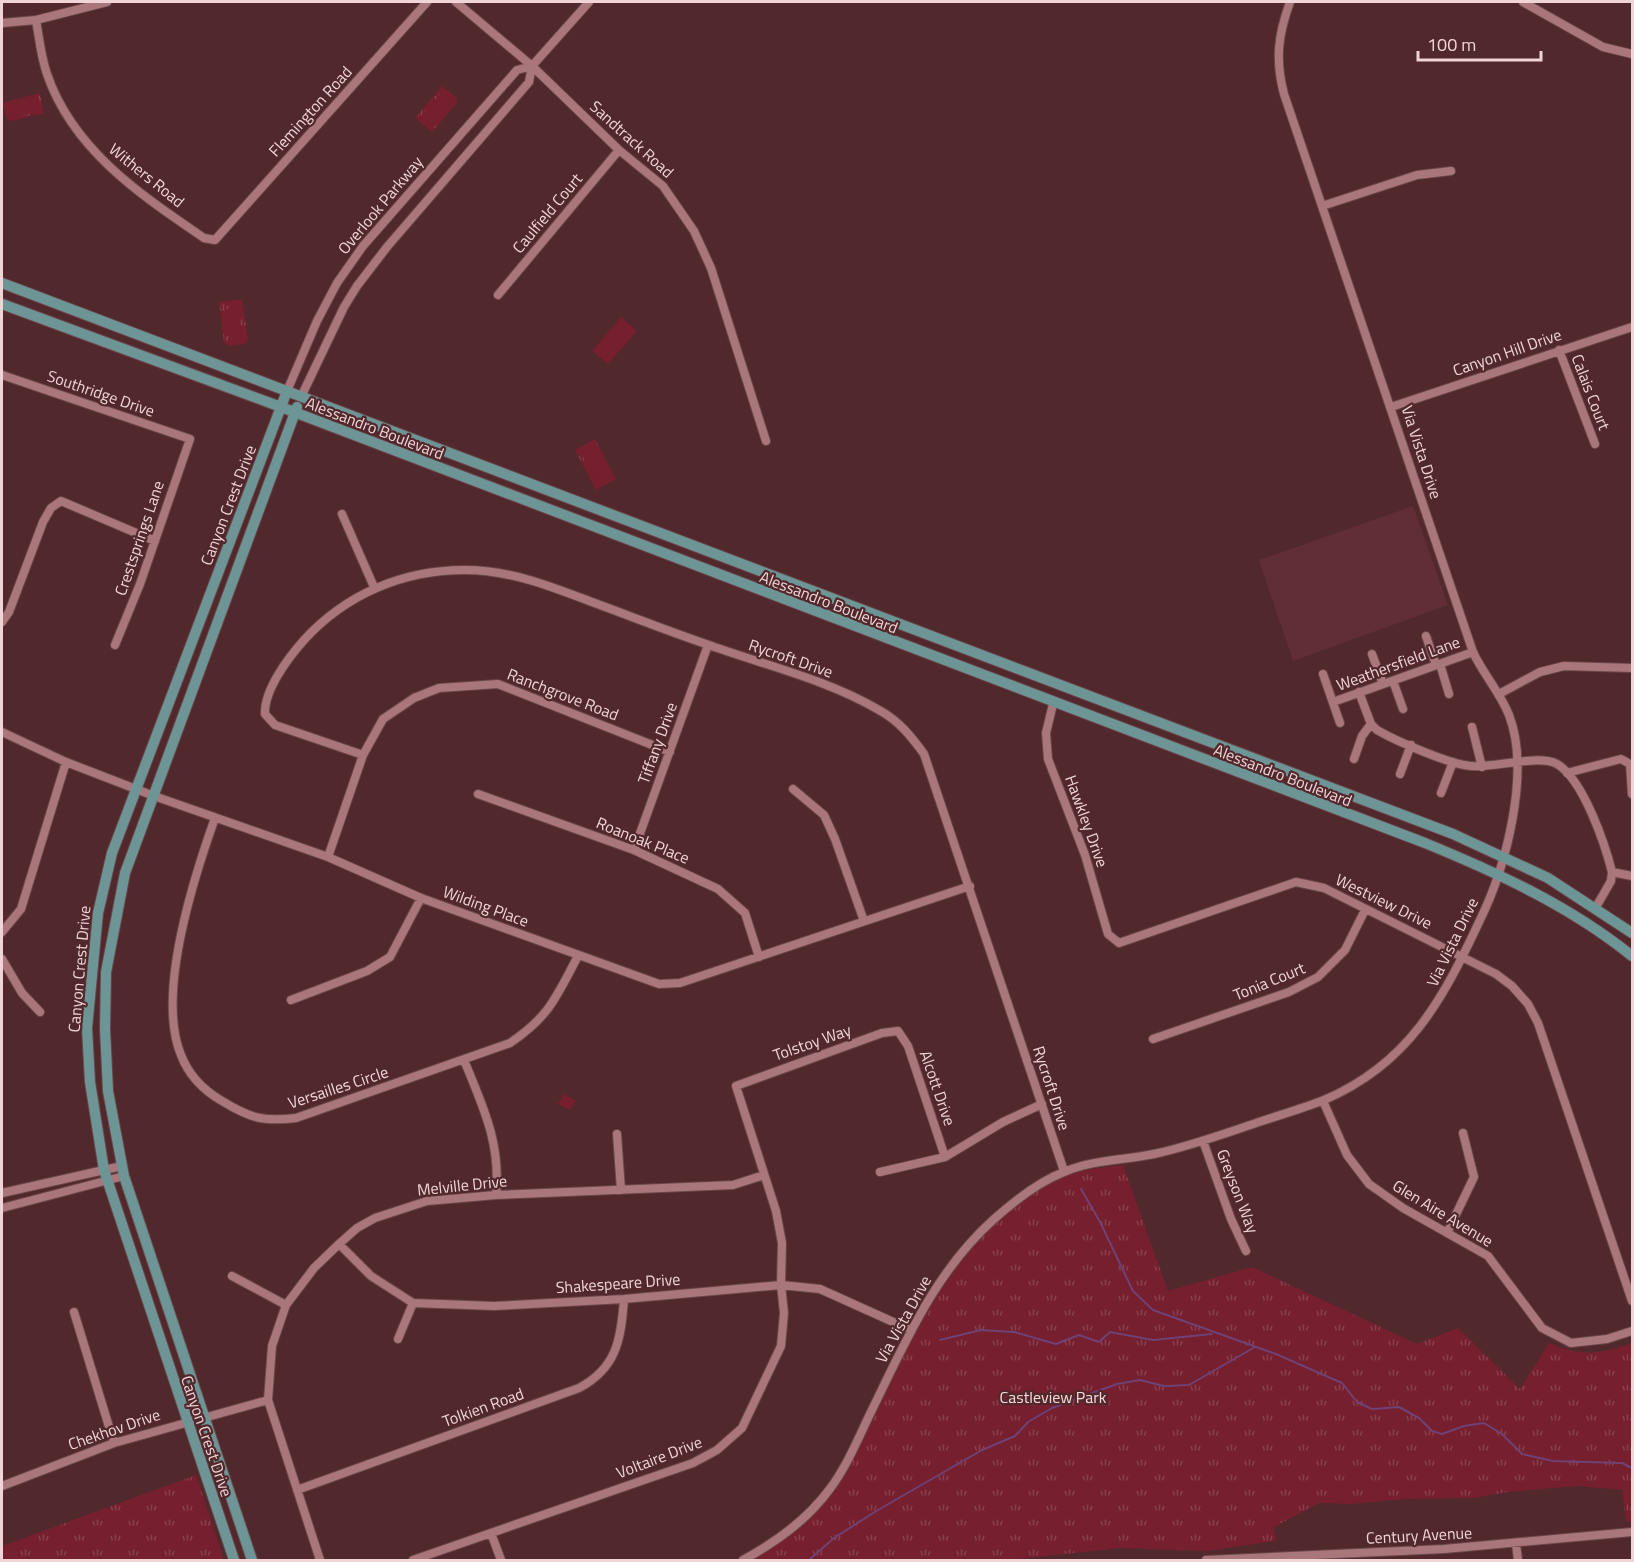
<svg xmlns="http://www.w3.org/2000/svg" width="1634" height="1562" font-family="'Titillium Web',sans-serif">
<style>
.built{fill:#602e34}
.grass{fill:url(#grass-tufts)}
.garden{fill:#751f2f}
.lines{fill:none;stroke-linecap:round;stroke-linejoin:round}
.stream{stroke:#704175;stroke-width:2}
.minor-casing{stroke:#6a464a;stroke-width:10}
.major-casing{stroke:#6a464a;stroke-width:12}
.minor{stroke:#a9777b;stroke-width:8}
.major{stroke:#6d9595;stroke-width:10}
.labels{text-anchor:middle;stroke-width:4.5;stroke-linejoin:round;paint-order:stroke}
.street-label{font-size:16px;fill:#f1d5d6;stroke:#51282c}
.park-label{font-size:16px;fill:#fad9db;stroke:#51282c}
</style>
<defs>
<pattern id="grass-tufts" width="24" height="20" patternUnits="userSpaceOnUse" patternTransform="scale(1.5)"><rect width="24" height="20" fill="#751f2f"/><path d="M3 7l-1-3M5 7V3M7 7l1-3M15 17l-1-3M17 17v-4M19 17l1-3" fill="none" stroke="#893f4c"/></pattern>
</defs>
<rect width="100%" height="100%" fill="#51282c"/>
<path class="built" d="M 1413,506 L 1448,605 L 1293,661 L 1259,560 Z"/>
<path class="grass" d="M 442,86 L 457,98 L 457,103 L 432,132 L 415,118 Z
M 40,93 L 44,113 L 11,121 L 7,119 L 3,103 Z
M 242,299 L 248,339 L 245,344 L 229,346 L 224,342 L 219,302 Z
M 595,439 L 616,479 L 596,490 L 575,450 Z
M 1123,1165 L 1168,1291 L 1252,1267 L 1417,1344 L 1458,1328 L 1520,1389 L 1549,1343 C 1579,1357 1602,1354 1632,1343 L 1632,1522 L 1626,1521 L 1622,1490 L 1578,1486 L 1507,1492 L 1474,1498 L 1406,1499 L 1352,1504 L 1319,1503 L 1274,1527 L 1276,1541 L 1205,1551 L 1121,1548 L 1010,1560 L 745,1560 L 806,1517 L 842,1466 L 928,1299 L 1007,1206 L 1064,1176 L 1091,1169 Z
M 196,1475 L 224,1560 L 2,1560 L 2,1546 Z"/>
<path class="garden" d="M 441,93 L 451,102 L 432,125 L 422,116 Z
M 37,97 L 40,111 L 12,118 L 9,105 Z
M 238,307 L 242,336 L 230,338 L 226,309 Z
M 621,317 L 637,331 L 608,364 L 592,351 Z
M 595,448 L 608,474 L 596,481 L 582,455 Z
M 564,1094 L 576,1101 L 570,1110 L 558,1104 Z"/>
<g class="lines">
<path class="stream" d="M 1081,1189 L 1100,1222 L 1133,1291 L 1153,1310 L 1276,1354 L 1342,1383 L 1357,1402 L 1372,1409 L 1399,1407 L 1419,1418 L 1432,1431 L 1442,1434 L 1464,1426 L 1484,1423 L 1502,1434 L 1522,1454 L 1553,1461 L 1622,1463 L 1632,1468
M 940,1340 L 981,1330 L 1014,1332 L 1056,1344 L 1079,1335 L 1099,1342 L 1110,1332 L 1153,1340 L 1212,1334
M 809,1560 L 834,1538 L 878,1510 L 982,1450 L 1015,1436 L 1028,1422 L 1052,1408 L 1117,1384 L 1140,1380 L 1164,1386 L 1189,1385 L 1255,1347"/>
<defs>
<path id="minor" d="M 456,2 L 532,66 L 619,150 L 663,186 L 694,231 L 711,268 L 766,441
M 1523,2 L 1603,47 L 1632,54
M 36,20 C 39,37 41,57 47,74 C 73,150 141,195 204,238 L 215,240 L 427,2
M 2,23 L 36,20 L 107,2
M 1322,206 L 1417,175 L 1451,171
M 498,295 L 619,150
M 1559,350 L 1595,444
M 2,375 L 190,439 L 140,584 L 115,645
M 287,391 L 317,321 L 337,283 L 363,246 L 517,70 L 532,66 L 589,2
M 301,397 L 344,307 L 357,286 L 387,247 L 529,82 L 532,66
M 1391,407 L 1632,327
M 342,514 L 374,587
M 2,622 L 9,612 L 43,522 L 51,508 L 61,501 L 155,541
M 1426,636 L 1436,665
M 1372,654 L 1383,684
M 1440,664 L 1449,694
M 1323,674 L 1340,723
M 1393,681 L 1403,709
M 1359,692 L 1371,724 L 1377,730 C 1396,741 1451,765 1471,766 C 1494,768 1538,754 1557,764 C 1583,779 1605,844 1612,872 L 1611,881 L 1596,907
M 1499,694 L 1540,672 L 1564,666 L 1632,668
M 1333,702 L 1473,652
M 1053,704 L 1046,733 L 1048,759 L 1085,855 L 1108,934 L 1119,943 L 1296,882 L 1324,888 L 1496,974 L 1512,986 L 1528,1004 L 1538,1023 L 1632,1301
M 1472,727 L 1482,767
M 2,732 L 66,762 L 154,796 L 328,857 L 421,898 L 659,984 L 680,983 L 970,886
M 363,755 L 275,725 L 265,714 C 264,690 288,658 304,640 C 346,594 403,570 465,570 C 510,570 550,586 592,602 C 630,616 668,631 706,644 C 764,665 826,679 879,710 C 899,721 911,736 924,754 L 1064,1171
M 1354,759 L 1362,736 L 1371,724
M 1567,773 L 1621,759 L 1630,764 L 1632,794
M 1400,774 L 1411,745
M 793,789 L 824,815 L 835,839 L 864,921
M 1441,793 L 1453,762
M 478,794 L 634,850 L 718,889 L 745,913 L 759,957
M 215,818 C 194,877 156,995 181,1055 C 189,1076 203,1090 222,1101 C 250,1118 263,1122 296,1118 L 510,1043 C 550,1016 556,997 578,956
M 634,850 L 708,645
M 328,857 L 363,755 L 383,719 L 414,698 L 439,688 L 498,684 L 670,752
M 1612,872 L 1632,876
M 2,932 L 21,909 L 66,762
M 2,959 L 22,993 L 40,1012
M 291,1000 L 367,971 L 390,957 L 421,898
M 1153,1039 L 1289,992 L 1318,977 L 1345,950 L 1365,910
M 464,1060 C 483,1107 501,1143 496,1195
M 1323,1101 L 1347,1155 L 1369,1184 L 1403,1208 L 1488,1256 L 1542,1328 L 1571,1343 L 1607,1339 L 1632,1331
M 617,1134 L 621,1190
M 1203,1141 L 1231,1219 L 1246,1251
M 880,1172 L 945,1157 L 1003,1122 L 1042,1104
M 2,1193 L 122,1166
M 2,1208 L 124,1176
M 1447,1233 L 1474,1177 L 1463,1133
M 339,1244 L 371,1276 L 413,1303 L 494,1306 L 624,1299 L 781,1285 L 820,1289 L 911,1330
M 232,1276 L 286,1305
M 74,1312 L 114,1443
M 398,1339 L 413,1303
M 2,1486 L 114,1443 L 268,1400
M 297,1490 L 579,1388 C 617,1368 621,1339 624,1299
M 491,1533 L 501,1560
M 1516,1544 L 1518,1560
M 320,1560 L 268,1400 L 272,1346 L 286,1305 L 314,1268 L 339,1244 L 357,1228 L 375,1218 L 427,1201 L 496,1195 L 733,1185 L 764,1175
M 413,1560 L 693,1463 L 717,1450 L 742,1428 L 781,1346 L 784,1313 L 781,1285 L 782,1243 L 776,1211 L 736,1086 L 882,1033 L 898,1031 L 908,1046 L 945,1157
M 743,1560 C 776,1542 806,1521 829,1490 C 846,1468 858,1439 870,1414 C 904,1345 934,1273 993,1220 C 1013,1202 1038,1182 1064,1172 C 1091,1160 1125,1160 1154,1154 C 1191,1146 1226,1133 1262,1121 C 1283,1114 1304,1108 1324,1100 C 1409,1064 1443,999 1480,920 C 1506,867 1531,772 1509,715 C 1500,692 1483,674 1473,652 L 1284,94 C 1275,60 1278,35 1290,2
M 1206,1560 L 1444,1549 L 1632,1532"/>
<path id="major" d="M 2,283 L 1453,834 L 1548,878 L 1632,933
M 2,304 L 281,407 L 1425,843 C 1498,873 1570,906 1632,956
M 234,1560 L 104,1170 L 90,1082 L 87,1028 L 98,913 L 112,853 L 287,391
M 252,1560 L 124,1176 L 108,1091 L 105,1029 L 106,972 L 125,873 L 297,407"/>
</defs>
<use href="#minor" class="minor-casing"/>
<use href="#major" class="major-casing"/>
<use href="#minor" class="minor"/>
<use href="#major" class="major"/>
</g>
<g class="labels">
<g class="street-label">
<text transform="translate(310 111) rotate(-48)" y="6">Flemington Road</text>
<text transform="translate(632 139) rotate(42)" y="6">Sandtrack Road</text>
<text transform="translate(147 175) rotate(39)" y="6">Withers Road</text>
<text transform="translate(380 205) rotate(-50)" y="6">Overlook Parkway</text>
<text transform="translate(547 213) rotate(-50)" y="6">Caulfield Court</text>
<text transform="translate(1507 352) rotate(-19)" y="6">Canyon Hill Drive</text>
<text transform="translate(1591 392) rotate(69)" y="6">Calais Court</text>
<text transform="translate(101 393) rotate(19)" y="6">Southridge Drive</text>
<text transform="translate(375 428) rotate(21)" y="6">Alessandro Boulevard</text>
<text transform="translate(1422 452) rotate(72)" y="6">Via Vista Drive</text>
<text transform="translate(228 505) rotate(-69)" y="6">Canyon Crest Drive</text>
<text transform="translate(139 538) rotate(-71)" y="6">Crestsprings Lane</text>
<text transform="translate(829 602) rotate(21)" y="6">Alessandro Boulevard</text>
<text transform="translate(791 658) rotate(19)" y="6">Rycroft Drive</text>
<text transform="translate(1398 663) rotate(-20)" y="6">Weathersfield Lane</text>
<text transform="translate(563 694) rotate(21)" y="6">Ranchgrove Road</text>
<text transform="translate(657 743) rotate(-70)" y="6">Tiffany Drive</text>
<text transform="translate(1283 775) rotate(21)" y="6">Alessandro Boulevard</text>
<text transform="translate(1087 821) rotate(70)" y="6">Hawkley Drive</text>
<text transform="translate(643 840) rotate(22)" y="6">Roanoak Place</text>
<text transform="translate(1384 901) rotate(26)" y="6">Westview Drive</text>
<text transform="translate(486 906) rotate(20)" y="6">Wilding Place</text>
<text transform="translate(1452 942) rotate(-64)" y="6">Via Vista Drive</text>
<text transform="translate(79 969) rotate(-85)" y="6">Canyon Crest Drive</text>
<text transform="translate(1269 981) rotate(-22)" y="6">Tonia Court</text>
<text transform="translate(812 1042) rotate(-19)" y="6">Tolstoy Way</text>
<text transform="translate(338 1087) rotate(-18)" y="6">Versailles Circle</text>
<text transform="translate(938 1088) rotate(71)" y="6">Alcott Drive</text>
<text transform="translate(1052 1088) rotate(72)" y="6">Rycroft Drive</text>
<text transform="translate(462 1185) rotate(-6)" y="6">Melville Drive</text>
<text transform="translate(1238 1191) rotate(69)" y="6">Greyson Way</text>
<text transform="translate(1443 1213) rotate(31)" y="6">Glen Aire Avenue</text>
<text transform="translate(618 1283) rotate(-4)" y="6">Shakespeare Drive</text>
<text transform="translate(903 1319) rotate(-61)" y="6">Via Vista Drive</text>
<text transform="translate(483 1407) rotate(-20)" y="6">Tolkien Road</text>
<text transform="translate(114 1429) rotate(-19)" y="6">Chekhov Drive</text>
<text transform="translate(207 1436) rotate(71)" y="6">Canyon Crest Drive</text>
<text transform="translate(659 1457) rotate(-21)" y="6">Voltaire Drive</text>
<text transform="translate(1419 1535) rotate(-3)" y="6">Century Avenue</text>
</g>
<g class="park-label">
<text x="1053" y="1403">Castleview Park</text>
</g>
</g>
<rect width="1634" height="1562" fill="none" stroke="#f1d5d6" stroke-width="6"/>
<path d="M1418 51v9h123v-9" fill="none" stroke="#f1d5d6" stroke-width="3"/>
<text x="1427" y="51" font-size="18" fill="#f1d5d6" stroke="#51282c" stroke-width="4.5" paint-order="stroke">100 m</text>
</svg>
